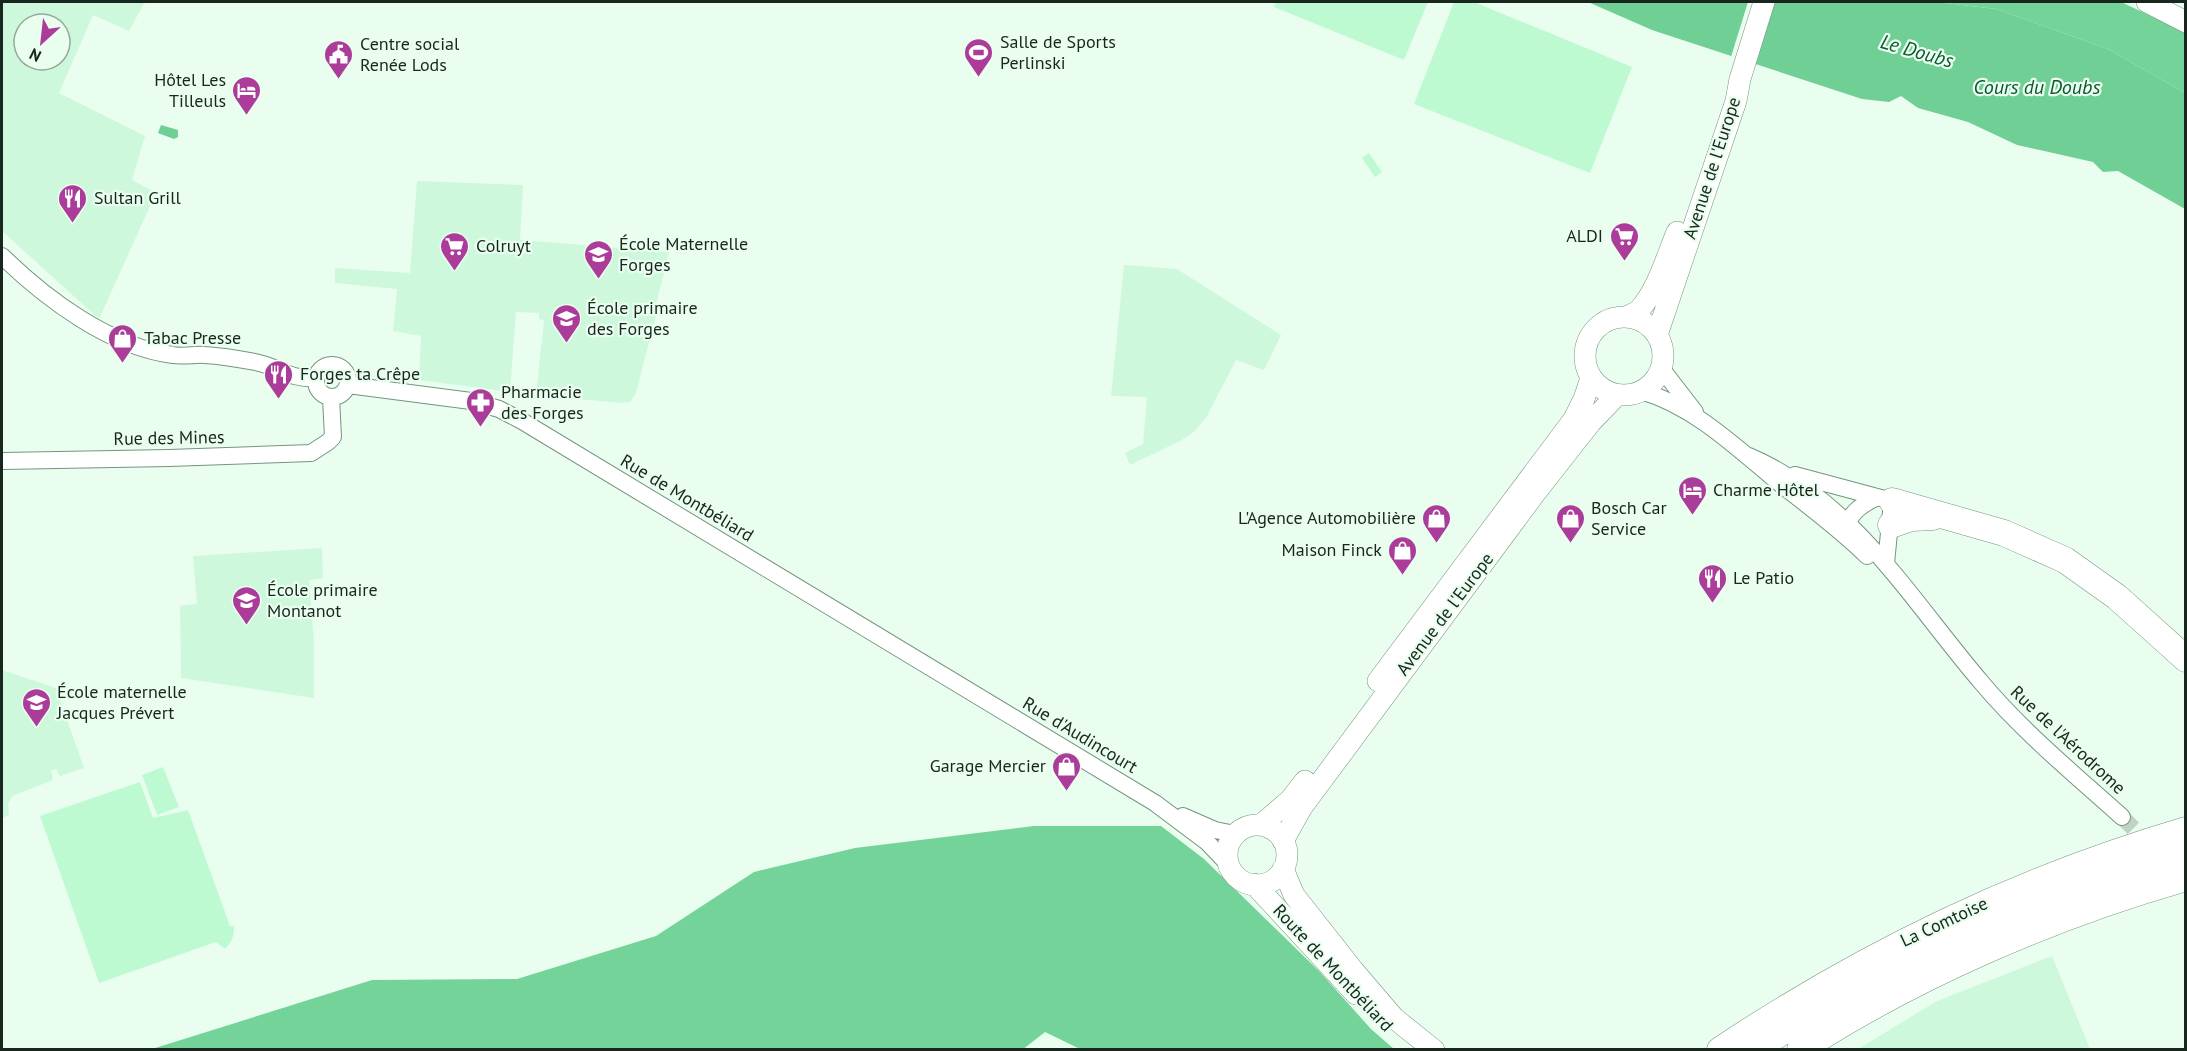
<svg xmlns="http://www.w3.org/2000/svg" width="2187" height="1051" font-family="'PT Sans',sans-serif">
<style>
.built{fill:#cef8db;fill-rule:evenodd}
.green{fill:#befad1}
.forest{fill:#74d398}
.water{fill:#70cf94}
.pier{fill:#e9feef}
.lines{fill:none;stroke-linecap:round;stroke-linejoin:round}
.minor-tunnel{stroke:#bfd3c5;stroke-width:16;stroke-dasharray:16 8;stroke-linecap:butt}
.minor-casing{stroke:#75947f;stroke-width:18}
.major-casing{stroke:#75947f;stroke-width:22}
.highway-casing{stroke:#75947f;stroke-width:27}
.minor{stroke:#fff;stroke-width:16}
.major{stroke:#fff;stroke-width:21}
.highway{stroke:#fff;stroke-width:26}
.labels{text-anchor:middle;stroke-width:4.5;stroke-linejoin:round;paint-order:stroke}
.poi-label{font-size:18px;fill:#19261d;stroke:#e9feef;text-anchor:start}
.street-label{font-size:18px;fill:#19261d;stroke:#e9feef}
.water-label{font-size:20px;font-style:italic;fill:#0d5731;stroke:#e9feef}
</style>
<rect width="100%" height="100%" fill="#e9feef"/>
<path class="built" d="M 2,2 L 145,2 L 129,31 L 93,15 L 59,93 L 145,136 L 132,180 L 156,193 L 99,319 L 2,231 ZM 24,24 L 60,24 L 60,60 L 24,60 Z
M 417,181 L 523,185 L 520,240 L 669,252 L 655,308 L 648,307 L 647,313 L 656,315 L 636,393 L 630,402 L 621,403 L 536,395 L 544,320 L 539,319 L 539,313 L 516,312 L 510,392 L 419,380 L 421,336 L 393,331 L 397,289 L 335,283 L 335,268 L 410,273 Z
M 1124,265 L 1177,269 L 1281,335 L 1264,370 L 1236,360 L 1207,416 L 1195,431 L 1180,441 L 1130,465 L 1125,453 L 1143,444 L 1147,397 L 1111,396 Z
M 322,548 L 323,578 L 309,580 L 314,643 L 314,698 L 181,678 L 180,606 L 197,604 L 193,556 Z
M 2,670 L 56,688 L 84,768 L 60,776 L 56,769 L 51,771 L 53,780 L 12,796 L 8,804 L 9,815 L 2,818 Z
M 2052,956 L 2090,1049 L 1858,1049 L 1937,1001 Z"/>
<path class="green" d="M 1276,2 L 1428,2 L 1404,60 L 1274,7 Z
M 1454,2 L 1474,2 L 1632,67 L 1590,173 L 1414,104 Z
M 1369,153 L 1382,172 L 1375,177 L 1362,158 Z
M 163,767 L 179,807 L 157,815 L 142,775 Z
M 140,782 L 153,818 L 188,810 L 230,926 L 234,926 C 234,937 232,942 225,949 L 216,942 L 99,983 L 40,816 Z"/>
<path class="forest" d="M 1937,2 L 2121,2 L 2185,32 L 2185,93 L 2108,49 L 1996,9 Z
M 1034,826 L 1161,826 L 1204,859 L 1320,972 L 1371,1029 L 1394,1049 L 1080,1049 L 1045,1032 L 1022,1050 L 152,1049 L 372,980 L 517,979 L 656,936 L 754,872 L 855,848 Z"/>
<path class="water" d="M 1588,2 L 1937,2 L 1996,9 L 2108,49 L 2185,93 L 2185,209 L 2118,171 L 2103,172 L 2093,162 L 2017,145 L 1968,122 L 1918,108 L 1901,96 L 1889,102 L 1862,99 L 1652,30 Z
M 161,125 L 178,130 L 178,137 L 174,139 L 158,133 Z"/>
<path class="pier" d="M 1748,2 L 1771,2 L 1751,66 L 1730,60 Z"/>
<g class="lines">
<path class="minor-tunnel" d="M 2122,817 L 2153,848"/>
<defs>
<path id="minor" d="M 2,256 C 46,299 110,347 173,355 C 184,357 195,354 205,355 C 221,356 239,359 255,362 C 278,366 289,380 316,378
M316 381a16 16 0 1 1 32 0a16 16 0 1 1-32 0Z
M 1661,368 L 1695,412
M 348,385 L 471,401 L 499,409 L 522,421 L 1155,803 L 1207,842 L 1228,864
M 1641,391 C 1694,406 1737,448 1778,482 C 1808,506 1840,529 1867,556
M 1749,456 C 1854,501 1910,599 1981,682 C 2023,732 2073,773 2122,817
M 2,461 L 169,458 L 311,453 L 328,442 L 333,437 L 331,398
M 1795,475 L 1892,501 L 1886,564
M 1845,531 C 1849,514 1860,505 1876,498
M 1183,816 L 1215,830 L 1235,834"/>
<path id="major" d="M 2147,2 L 2186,22
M 1626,317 C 1630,315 1636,313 1639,310 C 1657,291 1667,256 1677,232
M1585 356a39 39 0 1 1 78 0a39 39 0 1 1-78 0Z
M 1657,335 L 1736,101 L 1740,79 L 1764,2
M 1378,681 L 1574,419 L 1584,399 L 1591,378
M 1261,825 L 1290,800 L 1305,781
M1227 855a30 30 0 1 1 60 0a30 30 0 1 1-60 0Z
M 1283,841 L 1302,807 L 1536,492 L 1591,422 L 1617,395
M 1283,869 L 1294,895 L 1353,970 L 1394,1018 L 1434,1050
M 1254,884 L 1356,994"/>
<path id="highway" d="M 1892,501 L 2004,533 L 2065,560 L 2117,597 L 2186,659
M 1891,525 L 1911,518 L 1933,517
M 1720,1050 C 1866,953 2017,880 2186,830
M 1754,1050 C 1888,962 2033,900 2186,852
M 1800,1050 C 1916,975 2053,916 2186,878"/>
</defs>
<use href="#minor" class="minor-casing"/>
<use href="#major" class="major-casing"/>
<use href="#highway" class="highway-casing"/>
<use href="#minor" class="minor"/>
<use href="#major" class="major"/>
<use href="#highway" class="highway"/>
</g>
<defs>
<symbol id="stadium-pin" viewBox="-11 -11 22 30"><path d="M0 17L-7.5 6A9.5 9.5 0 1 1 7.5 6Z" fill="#ac3c9a" stroke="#e9feef"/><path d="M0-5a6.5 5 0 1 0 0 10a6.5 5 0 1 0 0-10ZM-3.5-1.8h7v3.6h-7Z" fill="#fff"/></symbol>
<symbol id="civic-pin" viewBox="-11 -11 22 30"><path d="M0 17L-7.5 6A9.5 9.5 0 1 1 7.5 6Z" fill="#ac3c9a" stroke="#e9feef"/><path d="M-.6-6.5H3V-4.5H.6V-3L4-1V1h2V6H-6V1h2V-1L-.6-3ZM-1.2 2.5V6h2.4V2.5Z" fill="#fff"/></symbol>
<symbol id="hotel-pin" viewBox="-11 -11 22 30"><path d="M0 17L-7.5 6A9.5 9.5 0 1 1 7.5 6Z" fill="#ac3c9a" stroke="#e9feef"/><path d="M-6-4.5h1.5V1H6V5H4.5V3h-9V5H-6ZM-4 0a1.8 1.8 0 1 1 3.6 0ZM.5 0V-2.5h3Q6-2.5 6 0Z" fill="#fff"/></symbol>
<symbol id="restaurant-pin" viewBox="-11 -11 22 30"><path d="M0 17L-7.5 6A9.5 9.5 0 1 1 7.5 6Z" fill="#ac3c9a" stroke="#e9feef"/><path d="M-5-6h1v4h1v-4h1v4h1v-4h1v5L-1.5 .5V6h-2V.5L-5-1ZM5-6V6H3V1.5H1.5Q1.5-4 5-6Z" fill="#fff"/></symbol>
<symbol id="supermarket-pin" viewBox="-11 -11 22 30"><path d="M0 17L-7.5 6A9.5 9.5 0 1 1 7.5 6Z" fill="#ac3c9a" stroke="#e9feef"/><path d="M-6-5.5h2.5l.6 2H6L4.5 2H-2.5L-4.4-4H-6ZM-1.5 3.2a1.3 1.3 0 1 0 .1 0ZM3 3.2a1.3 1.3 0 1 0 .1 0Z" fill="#fff"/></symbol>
<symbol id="school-pin" viewBox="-11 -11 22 30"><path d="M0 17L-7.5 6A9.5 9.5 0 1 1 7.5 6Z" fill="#ac3c9a" stroke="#e9feef"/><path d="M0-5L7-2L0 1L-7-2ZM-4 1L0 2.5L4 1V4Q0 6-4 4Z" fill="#fff"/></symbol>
<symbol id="shop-pin" viewBox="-11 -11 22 30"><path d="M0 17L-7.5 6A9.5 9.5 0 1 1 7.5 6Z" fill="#ac3c9a" stroke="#e9feef"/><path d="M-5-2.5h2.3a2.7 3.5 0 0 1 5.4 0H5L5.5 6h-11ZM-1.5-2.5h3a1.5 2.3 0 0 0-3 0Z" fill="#fff"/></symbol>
<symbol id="pharmacy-pin" viewBox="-11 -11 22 30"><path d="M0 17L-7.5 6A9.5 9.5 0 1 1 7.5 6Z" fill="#ac3c9a" stroke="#e9feef"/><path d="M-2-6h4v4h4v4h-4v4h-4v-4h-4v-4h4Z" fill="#fff"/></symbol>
</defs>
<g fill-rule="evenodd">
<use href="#stadium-pin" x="962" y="36" width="33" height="45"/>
<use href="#civic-pin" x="322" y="38" width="33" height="45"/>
<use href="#hotel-pin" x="230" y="74" width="33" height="45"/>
<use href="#restaurant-pin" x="56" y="182" width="33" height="45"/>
<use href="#supermarket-pin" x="1608" y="220" width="33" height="45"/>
<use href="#supermarket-pin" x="438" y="230" width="33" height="45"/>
<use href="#school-pin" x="582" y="238" width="33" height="45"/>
<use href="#school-pin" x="550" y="302" width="33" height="45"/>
<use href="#shop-pin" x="106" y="322" width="33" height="45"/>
<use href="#restaurant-pin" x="262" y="358" width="33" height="45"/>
<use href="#pharmacy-pin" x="464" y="386" width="33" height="45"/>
<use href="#hotel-pin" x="1676" y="474" width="33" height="45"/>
<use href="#shop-pin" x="1420" y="502" width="33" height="45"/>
<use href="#shop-pin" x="1554" y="502" width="33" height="45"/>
<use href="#shop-pin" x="1386" y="534" width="33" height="45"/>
<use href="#restaurant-pin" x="1696" y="562" width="33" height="45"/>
<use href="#school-pin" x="230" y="584" width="33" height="45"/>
<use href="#school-pin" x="20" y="686" width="33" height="45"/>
<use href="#shop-pin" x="1050" y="750" width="33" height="45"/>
</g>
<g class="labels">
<g class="poi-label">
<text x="1000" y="48">Salle de Sports<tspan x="1000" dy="21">Perlinski</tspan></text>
<text x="360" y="50">Centre social<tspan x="360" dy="21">Renée Lods</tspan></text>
<text x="226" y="86" text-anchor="end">Hôtel Les<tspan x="226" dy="21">Tilleuls</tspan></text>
<text x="94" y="204">Sultan Grill</text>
<text x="1603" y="242" text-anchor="end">ALDI</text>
<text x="619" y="250">École Maternelle<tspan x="619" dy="21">Forges</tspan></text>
<text x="476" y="252">Colruyt</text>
<text x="587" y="314">École primaire<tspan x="587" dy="21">des Forges</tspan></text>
<text x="144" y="344">Tabac Presse</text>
<text x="300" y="380">Forges ta Crêpe</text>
<text x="501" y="398">Pharmacie<tspan x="501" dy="21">des Forges</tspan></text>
<text x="1713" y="496">Charme Hôtel</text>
<text x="1591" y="514">Bosch Car<tspan x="1591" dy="21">Service</tspan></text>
<text x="1416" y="524" text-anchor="end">L'Agence Automobilière</text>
<text x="1382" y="556" text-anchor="end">Maison Finck</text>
<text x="1733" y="584">Le Patio</text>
<text x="267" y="596">École primaire<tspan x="267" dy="21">Montanot</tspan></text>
<text x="57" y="698">École maternelle<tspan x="57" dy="21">Jacques Prévert</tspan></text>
<text x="1046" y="772" text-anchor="end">Garage Mercier</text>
</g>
<g class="street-label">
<text transform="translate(1712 168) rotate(-72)" y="6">Avenue de l'Europe</text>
<text transform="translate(169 438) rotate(-1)" y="6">Rue des Mines</text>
<text transform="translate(687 498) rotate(31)" y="6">Rue de Montbéliard</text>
<text transform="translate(1445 614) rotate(-53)" y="6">Avenue de l'Europe</text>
<text transform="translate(1080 735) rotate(31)" y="6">Rue d'Audincourt</text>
<text transform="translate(2068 740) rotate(43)" y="6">Rue de l'Aérodrome</text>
<text transform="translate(1944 922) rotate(-25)" y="6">La Comtoise</text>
<text transform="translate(1333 968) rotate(47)" y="6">Route de Montbéliard</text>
</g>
<g class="water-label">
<text transform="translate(1917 51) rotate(16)" y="7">Le Doubs</text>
<text x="2037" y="94">Cours du Doubs</text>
</g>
</g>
<rect width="2187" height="1051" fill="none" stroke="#19261d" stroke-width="6"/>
<g transform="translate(42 42) rotate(207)"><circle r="28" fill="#e9feef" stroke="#96a89b" stroke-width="1.5"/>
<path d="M0-4.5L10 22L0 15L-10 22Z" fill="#ac3c9a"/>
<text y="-9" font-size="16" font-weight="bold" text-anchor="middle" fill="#19261d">N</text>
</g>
</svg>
